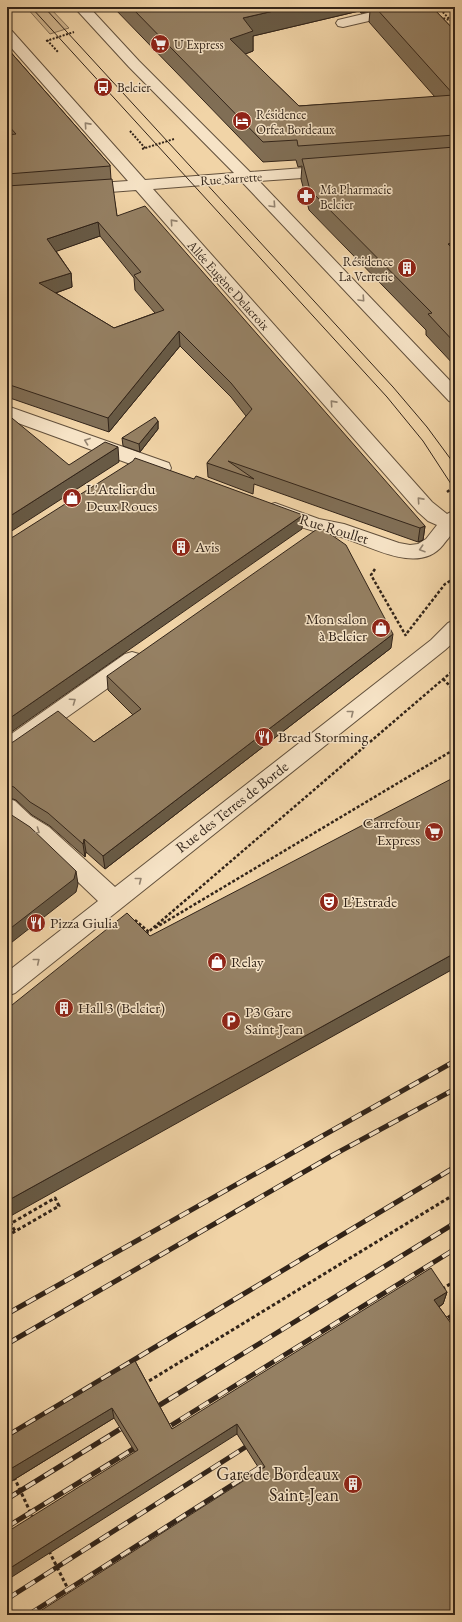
<svg xmlns="http://www.w3.org/2000/svg" width="462" height="1622" font-family="'EB Garamond',serif">
<style>
.green{fill:#d1b68f;stroke:#826d54}
.lines{fill:none;stroke-linecap:round;stroke-linejoin:round}
.minor-casing{stroke:#62503c;stroke-width:2}
.path-far2{stroke:#322419;stroke-width:2;stroke-dasharray:2 1.5;stroke-linecap:butt}
.path-far1{stroke:#322419;stroke-width:2.5;stroke-dasharray:3 2;stroke-linecap:butt}
.path{stroke:#322419;stroke-width:3;stroke-dasharray:3.5 2.5;stroke-linecap:butt}
.minor{fill:#f6e3c6;fill-rule:evenodd}
.tram{stroke:#322419;stroke-width:1}
.rail-casing{stroke:#322419;stroke-width:5}
.rail{stroke:#f6e3c6;stroke-width:3.5;stroke-dasharray:11;stroke-linecap:butt}
.wall{fill:#806e55;stroke:#322419;fill-rule:evenodd}
.shaded-wall{fill:#685a45;stroke:#322419}
.building{fill:#958063;stroke:#322419;fill-rule:evenodd}
.oneway{stroke:#948470}
.labels{text-anchor:middle;stroke-width:3;stroke-linejoin:round;paint-order:stroke}
.far-poi-label{font-size:13px;fill:#322419;stroke:#f6e3c6;text-anchor:start}
.far-street-label{font-size:13px;fill:#322419;stroke:#f6e3c6}
.poi-label{font-size:15px;fill:#322419;stroke:#f6e3c6;text-anchor:start}
.street-label{font-size:15px;fill:#322419;stroke:#f6e3c6}
.near-poi-label{font-size:18px;fill:#322419;stroke:#f6e3c6;text-anchor:end}
</style>
<rect width="100%" height="100%" fill="#f1d4a7"/>
<filter id="stains"><feTurbulence type="fractalNoise" baseFrequency=".005" numOctaves="4"/><feColorMatrix values="0 0 0 0 .2 0 0 0 0 .09 0 0 0 0 .02 0 0 0 .5 -.17"/></filter>
<radialGradient id="worn" r=".72"><stop offset=".6" stop-color="#630" stop-opacity="0"/><stop offset="1" stop-color="#630" stop-opacity=".3"/></radialGradient>
<path class="green" d="M 26,7 L 49,7 L 69,28 L 50,34 Z"/>
<g class="lines">
<defs>
<path id="minor" d="M 74,7 L 89,7 L 139,61 L 250,172 L 331,166 L 337,168 L 339,171 L 337,174 L 331,176 L 259,181 L 455,386 L 455,403 L 449,401 L 242,182 L 153,189 L 432,502 L 447,514 L 455,510 C 455,531 456,529 443,545 C 418,576 369,545 341,537 C 332,535 323,534 314,531 C 298,527 283,520 268,515 L 265,510 L 268,505 L 275,503 L 319,519 L 344,524 L 399,543 L 410,545 L 418,544 L 426,539 L 437,525 L 428,521 L 418,512 L 136,190 L 84,194 L 78,192 L 76,189 L 78,186 L 84,184 L 128,181 L 7,43 L 7,30 L 12,31 L 145,180 L 234,173 L 129,67 Z
M 393,7 L 418,7 L 416,10 L 343,27 L 338,26 L 336,23 L 338,20 Z
M 7,406 L 169,463 L 171,468 L 169,473 L 162,475 L 155,473 L 7,419 Z
M 455,620 L 455,641 L 445,650 L 15,993 L 7,996 L 7,972 L 98,901 L 33,839 L 15,828 L 7,821 L 7,798 L 15,801 L 31,816 L 49,827 L 115,887 L 431,640 L 448,623 Z
M 132,652 L 139,654 L 142,660 L 139,666 L 15,754 L 7,757 L 7,737 L 125,654 Z"/>
</defs>
<use href="#minor" class="minor-casing"/>
<path class="path-far2" d="M 438,7 L 455,25
M 440,17 L 455,22
M 47,40 L 58,52
M 46,41 L 74,32
M 130,131 L 145,148
M 142,149 L 174,139"/>
<path class="path-far1" d="M 447,492 L 455,486
M 375,569 L 371,575 L 406,636
M 407,633 L 445,584 L 455,578
M 443,679 L 455,691
M 135,920 L 149,932
M 155,928 L 455,749
M 146,934 L 455,669"/>
<path class="path" d="M 7,1217 L 15,1231
M 7,1236 L 59,1206 L 55,1198 L 10,1224
M 442,1289 L 455,1281
M 144,1384 L 455,1194
M 14,1477 L 33,1518
M 49,1551 L 71,1595"/>
<use href="#minor" class="minor"/>
<path class="tram" d="M 31,7 L 387,397 L 423,441 L 455,490
M 44,7 L 393,387 L 427,427 L 455,465"/>
<defs>
<path id="rail" d="M 7,1314 L 455,1061
M 439,1324 L 455,1314
M 7,1344 L 335,1154 L 455,1089
M 150,1411 L 455,1223
M 162,1431 L 455,1249
M 7,1436 L 455,1167
M 7,1499 L 130,1423
M 7,1527 L 143,1443
M 7,1599 L 255,1441
M 28,1615 L 268,1462"/>
</defs>
<use href="#rail" class="rail-casing"/>
<use href="#rail" class="rail"/>
</g>
<path class="wall" d="M 113,7 L 432,7 L 455,31 L 455,366 L 426,335 L 426,330 L 309,210 L 301,179 L 302,166 L 298,167 L 296,160 L 263,162 ZM 359,11 L 361,13 L 370,11 L 369,22 L 435,97 L 299,106 L 245,54 L 253,51 L 253,36 Z
M 7,48 L 110,165 L 111,179 L 117,216 L 425,526 L 423,540 L 418,542 L 254,484 L 253,494 L 208,477 L 207,463 L 246,416 L 231,397 L 180,346 L 109,432 L 7,397 ZM 100,236 L 134,278 L 135,290 L 155,313 L 114,328 L 56,293 L 72,287 L 71,273 L 56,251 Z
M 158,421 L 158,429 L 140,452 L 123,446 L 122,438 Z
M 391,648 L 105,869 L 86,852 L 85,857 L 50,826 L 32,815 L 16,800 L 7,797 L 7,744 L 94,742 L 133,715 L 108,690 L 107,676 Z
M 447,1292 L 443,1304 L 439,1307 L 455,1329 L 260,1470 L 237,1434 L 135,1452 L 114,1418 L 7,1484 L 135,1361 L 172,1429 Z"/>
<path class="shaded-wall" d="M 291,7 L 359,7 L 359,11 L 253,36 L 253,51 L 230,60 L 230,39 L 243,18 Z
M 361,7 L 370,7 L 370,11 L 361,13 Z
M 98,222 L 100,236 L 49,254 L 47,239 Z
M 455,242 L 455,261 L 448,244 Z
M 71,273 L 72,287 L 41,298 L 39,283 Z
M 179,331 L 180,346 L 109,432 L 108,418 Z
M 158,421 L 158,429 L 140,452 L 139,444 Z
M 118,447 L 119,462 L 7,534 L 7,518 Z
M 303,515 L 302,529 L 7,735 L 7,720 Z
M 425,526 L 423,540 L 418,542 L 420,528 Z
M 393,634 L 391,648 L 105,869 L 103,856 Z
M 84,839 L 86,852 L 85,857 L 83,844 Z
M 76,871 L 78,884 L 76,892 L 7,946 L 7,931 Z
M 455,953 L 455,968 L 7,1218 L 7,1201 Z
M 447,1292 L 443,1304 L 430,1312 L 434,1300 Z
M 112,1408 L 114,1418 L 7,1484 L 7,1471 Z
M 237,1424 L 237,1434 L 7,1580 L 7,1570 Z"/>
<path class="building" d="M 131,7 L 291,7 L 243,18 L 253,31 L 230,39 L 299,106 L 454,95 L 375,7 L 432,7 L 455,31 L 455,135 L 298,146 L 297,140 L 263,142 Z
M 7,48 L 110,165 L 110,166 L 7,174 L 7,135 L 16,134 L 7,124 Z
M 455,147 L 455,242 L 448,244 L 455,251 L 455,343 L 428,314 L 432,313 L 310,190 L 302,159 Z
M 112,179 L 117,216 L 145,206 L 425,526 L 420,528 L 228,461 L 254,479 L 207,463 L 252,409 L 231,383 L 179,331 L 108,418 L 7,384 L 7,186 ZM 98,222 L 141,272 L 134,275 L 164,310 L 114,328 L 39,283 L 71,273 L 47,239 Z
M 7,414 L 69,465 L 105,442 L 118,447 L 7,518 Z
M 155,417 L 158,421 L 139,444 L 122,438 Z
M 135,458 L 194,479 L 196,476 L 303,515 L 7,720 L 7,538 L 13,537 L 133,461 Z
M 320,527 L 346,545 L 393,634 L 103,856 L 84,839 L 83,844 L 48,813 L 30,802 L 14,787 L 7,785 L 7,744 L 13,742 L 58,711 L 94,742 L 141,709 L 107,676 Z
M 455,777 L 455,953 L 7,1201 L 7,1009 L 127,913 L 150,936 Z
M 7,812 L 30,827 L 76,871 L 74,879 L 7,931 Z
M 431,1268 L 447,1292 L 434,1300 L 455,1329 L 455,1615 L 34,1615 L 265,1467 L 237,1424 L 7,1570 L 7,1532 L 138,1450 L 112,1408 L 7,1471 L 7,1438 L 135,1361 L 172,1429 Z"/>
<defs><path id="oneway-chevron" d="M-2-3.5L2.5 0L-2 3.5" fill="none" stroke-width="1.6" stroke-linecap="round" stroke-linejoin="round"/></defs>
<g class="oneway">
<use href="#oneway-chevron" transform="translate(87 125) rotate(-132)"/>
<use href="#oneway-chevron" transform="translate(273 205) rotate(47)"/>
<use href="#oneway-chevron" transform="translate(173 222) rotate(-132)"/>
<use href="#oneway-chevron" transform="translate(362 299) rotate(47)"/>
<use href="#oneway-chevron" transform="translate(333 403) rotate(-132)"/>
<use href="#oneway-chevron" transform="translate(87 441) rotate(-160)"/>
<use href="#oneway-chevron" transform="translate(420 500) rotate(-132)"/>
<use href="#oneway-chevron" transform="translate(422 549) rotate(162)"/>
<use href="#oneway-chevron" transform="translate(73 701) rotate(-35)"/>
<use href="#oneway-chevron" transform="translate(351 713) rotate(-38)"/>
<use href="#oneway-chevron" transform="translate(37 831) rotate(35)"/>
<use href="#oneway-chevron" transform="translate(139 880) rotate(-38)"/>
<use href="#oneway-chevron" transform="translate(37 961) rotate(-39)"/>
</g>
<defs>
<symbol id="supermarket-disc" viewBox="-11 -11 22 22"><circle r="9.5" fill="#8f2418" stroke="#f6e3c6"/><path d="M-6-5.5h2.5l.6 2H6L4.5 2H-2.5L-4.4-4H-6ZM-1.5 3.2a1.3 1.3 0 1 0 .1 0ZM3 3.2a1.3 1.3 0 1 0 .1 0Z" fill="#fff"/></symbol>
<symbol id="bus-disc" viewBox="-11 -11 22 22"><circle r="9.5" fill="#8f2418" stroke="#f6e3c6"/><path d="M-5-6H5V4H4V6H2V4H-2V6H-4V4H-5ZM-3.5-4V0h7V-4ZM-3.5 1.2v1.5H-2V1.2ZM2 1.2v1.5H3.5V1.2Z" fill="#fff"/></symbol>
<symbol id="hotel-disc" viewBox="-11 -11 22 22"><circle r="9.5" fill="#8f2418" stroke="#f6e3c6"/><path d="M-6-4.5h1.5V1H6V5H4.5V3h-9V5H-6ZM-4 0a1.8 1.8 0 1 1 3.6 0ZM.5 0V-2.5h3Q6-2.5 6 0Z" fill="#fff"/></symbol>
<symbol id="pharmacy-disc" viewBox="-11 -11 22 22"><circle r="9.5" fill="#8f2418" stroke="#f6e3c6"/><path d="M-2-6h4v4h4v4h-4v4h-4v-4h-4v-4h4Z" fill="#fff"/></symbol>
<symbol id="building-disc" viewBox="-11 -11 22 22"><circle r="9.5" fill="#8f2418" stroke="#f6e3c6"/><path d="M-4-6H4V6H1V3H-1V6H-4ZM-2.5-4.3h1.7v1.8h-1.7ZM.8-4.3h1.7v1.8H.8ZM-2.5-1h1.7V.8h-1.7ZM.8-1h1.7V.8H.8Z" fill="#fff"/></symbol>
<symbol id="shop-disc" viewBox="-11 -11 22 22"><circle r="9.5" fill="#8f2418" stroke="#f6e3c6"/><path d="M-5-2.5h2.3a2.7 3.5 0 0 1 5.4 0H5L5.5 6h-11ZM-1.5-2.5h3a1.5 2.3 0 0 0-3 0Z" fill="#fff"/></symbol>
<symbol id="restaurant-disc" viewBox="-11 -11 22 22"><circle r="9.5" fill="#8f2418" stroke="#f6e3c6"/><path d="M-5-6h1v4h1v-4h1v4h1v-4h1v5L-1.5 .5V6h-2V.5L-5-1ZM5-6V6H3V1.5H1.5Q1.5-4 5-6Z" fill="#fff"/></symbol>
<symbol id="theatre-disc" viewBox="-11 -11 22 22"><circle r="9.5" fill="#8f2418" stroke="#f6e3c6"/><path d="M-5-5.5Q0-4 5-5.5V0Q5 5 0 6Q-5 5-5 0ZM-3.3-2.5H-1v1.5H-3.3ZM1-2.5H3.3v1.5H1ZM-2.8 1Q0 5.5 2.8 1Z" fill="#fff"/></symbol>
<symbol id="parking-disc" viewBox="-11 -11 22 22"><circle r="9.5" fill="#8f2418" stroke="#f6e3c6"/><path d="M-3.5-5.5H1a3.5 3.5 0 0 1 0 7H-1V5.5H-3.5ZM-1-3.4V-.6H.8a1.4 1.4 0 0 0 0-2.8Z" fill="#fff"/></symbol>
</defs>
<g fill-rule="evenodd">
<use href="#supermarket-disc" x="149" y="33" width="22" height="22"/>
<use href="#bus-disc" x="92" y="76" width="22" height="22"/>
<use href="#hotel-disc" x="231" y="110" width="22" height="22"/>
<use href="#pharmacy-disc" x="295" y="185" width="22" height="22"/>
<use href="#building-disc" x="396" y="257" width="22" height="22"/>
<use href="#shop-disc" x="61" y="487" width="22" height="22"/>
<use href="#building-disc" x="170" y="536" width="22" height="22"/>
<use href="#shop-disc" x="370" y="617" width="22" height="22"/>
<use href="#restaurant-disc" x="253" y="726" width="22" height="22"/>
<use href="#supermarket-disc" x="423" y="821" width="22" height="22"/>
<use href="#theatre-disc" x="318" y="891" width="22" height="22"/>
<use href="#restaurant-disc" x="25" y="912" width="22" height="22"/>
<use href="#shop-disc" x="206" y="951" width="22" height="22"/>
<use href="#building-disc" x="53" y="997" width="22" height="22"/>
<use href="#parking-disc" x="220" y="1010" width="22" height="22"/>
<use href="#building-disc" x="342" y="1473" width="22" height="22"/>
</g>
<g class="labels">
<g class="far-poi-label">
<text x="174" y="49">U Express</text>
<text x="117" y="92">Belcier</text>
<text x="256" y="119">Résidence<tspan x="256" dy="15">Orfea Bordeaux</tspan></text>
<text x="320" y="194">Ma Pharmacie<tspan x="320" dy="15">Belcier</tspan></text>
<text x="393" y="266" text-anchor="end">Résidence<tspan x="393" dy="15">La Verrerie</tspan></text>
</g>
<g class="far-street-label">
<text transform="translate(231 178) rotate(-4)" y="5">Rue Sarrette</text>
<text transform="translate(229 285) rotate(48)" y="5">Allée Eugène Delacroix</text>
</g>
<g class="poi-label">
<text x="86" y="494">L'Atelier du<tspan x="86" dy="17">Deux Roues</tspan></text>
<text x="195" y="552">Avis</text>
<text x="367" y="624" text-anchor="end">Mon salon<tspan x="367" dy="17">à Belcier</tspan></text>
<text x="278" y="742">Bread Storming</text>
<text x="420" y="828" text-anchor="end">Carrefour<tspan x="420" dy="17">Express</tspan></text>
<text x="343" y="907">L’Estrade</text>
<text x="50" y="928">Pizza Giulia</text>
<text x="231" y="967">Relay</text>
<text x="78" y="1013">Hall 3 (Belcier)</text>
<text x="245" y="1017">P3 Gare<tspan x="245" dy="17">Saint-Jean</tspan></text>
</g>
<g class="street-label">
<text transform="translate(334 529) rotate(17)" y="5">Rue Roullet</text>
<text transform="translate(232 807) rotate(-38)" y="5">Rue des Terres de Borde</text>
</g>
<g class="near-poi-label">
<text x="339" y="1480">Gare de Bordeaux<tspan x="339" dy="21">Saint-Jean</tspan></text>
</g>
</g>
<rect width="462" height="1622" fill="none" stroke="#f1d4a7" stroke-width="24"/>
<rect x="8" y="8" width="446" height="1606" fill="none" stroke="#322419" stroke-width="2"/>
<rect x="12" y="12" width="438" height="1598" fill="none" stroke="#322419"/>
<rect width="100%" height="100%" filter="url(#stains)"/>
<rect width="100%" height="100%" fill="url(#worn)"/>
</svg>
